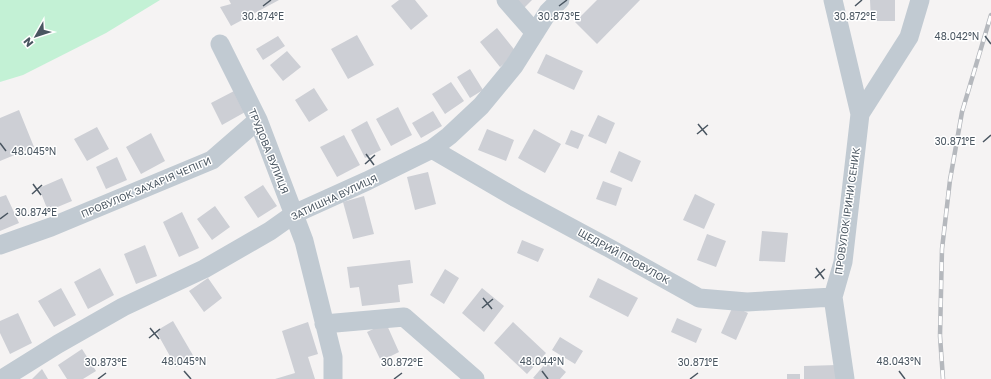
<svg xmlns="http://www.w3.org/2000/svg" width="991" height="379" font-family="'Golos Text',sans-serif">
<style>
.green{fill:#c3f1d5}
.building{fill:#cdcfd5}
.lines{fill:none;stroke-linecap:round;stroke-linejoin:round}
.street{stroke:#c1cad2;stroke-width:19}
.rail-casing{stroke:#b5b8bd;stroke-width:4.5}
.rail{stroke:#fff;stroke-width:3;stroke-dasharray:9;stroke-linecap:butt}
.ticks{fill:none;stroke:#4a5661;stroke-width:1.5}
.labels{text-anchor:middle;stroke-width:3;stroke-linejoin:round;paint-order:stroke}
.street-label{font-size:10px;fill:#4a5661;stroke:#fff}
.ticks-label{font-size:10px;text-anchor:middle;fill:#4a5661;stroke:#fff;stroke-width:3;stroke-linejoin:round;paint-order:stroke}
</style>
<rect width="100%" height="100%" fill="#f5f3f3"/>
<path class="green" d="M 0,0 L 160,0 L 106,33 L 23,75 L 0,82 Z"/>
<path class="building" d="M 229,0 L 279,0 L 231,26 L 220,7 L 231,4 Z
M 399,0 L 415,0 L 428,16 L 411,30 L 391,6 Z
M 516,0 L 532,0 L 524,8 Z
M 597,0 L 640,0 L 597,44 L 575,22 Z
M 870,0 L 895,0 L 895,21 L 871,21 Z
M 497,28 L 517,53 L 500,67 L 480,42 Z
M 357,35 L 374,65 L 348,79 L 331,49 Z
M 278,36 L 285,46 L 263,60 L 256,49 Z
M 287,51 L 301,67 L 283,81 L 270,65 Z
M 546,54 L 583,71 L 574,90 L 537,73 Z
M 470,69 L 483,90 L 470,98 L 457,77 Z
M 451,82 L 464,101 L 445,114 L 432,94 Z
M 314,88 L 328,110 L 309,122 L 295,100 Z
M 236,90 L 247,111 L 222,125 L 211,103 Z
M 398,107 L 412,135 L 391,146 L 376,119 Z
M 19,110 L 34,147 L 0,161 L 0,118 Z
M 433,111 L 442,126 L 421,138 L 412,123 Z
M 598,115 L 615,123 L 606,144 L 588,136 Z
M 367,121 L 381,150 L 365,158 L 351,130 Z
M 97,127 L 109,149 L 87,161 L 74,139 Z
M 487,129 L 514,140 L 506,161 L 478,150 Z
M 534,129 L 561,144 L 545,173 L 518,158 Z
M 571,130 L 584,135 L 578,149 L 565,144 Z
M 151,133 L 165,161 L 141,174 L 126,147 Z
M 344,135 L 360,165 L 337,177 L 320,147 Z
M 619,151 L 641,161 L 632,182 L 610,172 Z
M 117,157 L 127,180 L 106,189 L 96,167 Z
M 428,172 L 436,204 L 415,210 L 407,177 Z
M 62,178 L 72,201 L 48,211 L 39,188 Z
M 603,181 L 622,188 L 616,206 L 596,199 Z
M 263,185 L 277,206 L 258,218 L 244,197 Z
M 695,194 L 715,204 L 704,229 L 683,220 Z
M 6,195 L 19,223 L 0,231 L 0,197 Z
M 364,196 L 374,234 L 353,239 L 343,202 Z
M 215,206 L 230,227 L 212,240 L 197,219 Z
M 182,212 L 199,248 L 179,257 L 163,222 Z
M 762,231 L 788,233 L 785,262 L 759,261 Z
M 707,234 L 726,241 L 716,267 L 697,260 Z
M 522,240 L 544,249 L 538,262 L 517,253 Z
M 145,245 L 157,276 L 136,284 L 124,254 Z
M 410,260 L 413,283 L 398,285 L 400,302 L 362,306 L 359,287 L 350,288 L 347,267 Z
M 100,268 L 114,295 L 88,309 L 74,282 Z
M 445,269 L 459,278 L 444,304 L 430,295 Z
M 208,278 L 222,298 L 204,312 L 189,291 Z
M 598,278 L 638,298 L 628,317 L 589,297 Z
M 61,288 L 76,315 L 54,327 L 38,301 Z
M 482,288 L 504,306 L 484,332 L 462,313 Z
M 733,306 L 748,313 L 736,340 L 721,333 Z
M 18,313 L 32,343 L 10,354 L 0,333 L 0,321 Z
M 677,318 L 702,329 L 696,343 L 671,332 Z
M 173,321 L 194,357 L 176,367 L 156,331 Z
M 308,322 L 318,354 L 308,357 L 315,379 L 275,379 L 295,373 L 282,331 Z
M 513,322 L 546,353 L 527,374 L 494,343 Z
M 386,323 L 399,352 L 381,361 L 367,332 Z
M 560,337 L 583,351 L 575,364 L 552,350 Z
M 82,349 L 96,371 L 83,379 L 67,379 L 58,365 Z
M 550,358 L 566,372 L 560,379 L 535,379 L 533,378 Z
M 837,365 L 838,379 L 804,379 L 804,366 Z
M 42,369 L 48,379 L 32,379 Z
M 787,374 L 800,374 L 800,379 L 787,379 Z"/>
<g class="lines">
<path class="street" d="M 506,0 L 535,33
M 833,0 L 860,114
M 220,44 L 258,120 L 304,241 L 333,357 L 333,379
M 432,149 L 516,198 L 609,248 L 699,298 L 747,302 L 833,297
M 0,245 L 51,227 L 212,160 L 258,120
M 324,324 L 404,317 L 475,379
M 2,379 L 58,344 L 123,307 L 204,269 L 270,231 L 294,214 L 367,181 L 432,149 L 449,136 L 481,106 L 514,66 L 548,12 L 560,0
M 845,379 L 833,297 L 843,262 L 860,114 L 909,37 L 920,0"/>
<defs>
<path id="rail" d="M 943,379 L 940,336 L 942,249 L 950,180 L 962,112 L 991,15"/>
</defs>
<use href="#rail" class="rail-casing"/>
<use href="#rail" class="rail"/>
</g>
<path class="ticks" d="M 263,6 L 271,0M 559,6 L 567,0M 855,6 L 862,0M 985,36 L 991,44M 698,124 L 707,135M 697,134 L 708,125M 983,142 L 991,135M 0,143 L 6,151M 366,154 L 374,165M 365,164 L 375,155M 33,184 L 41,195M 32,194 L 42,185M 0,219 L 8,213M 816,268 L 824,279M 815,278 L 825,269M 483,298 L 492,309M 482,308 L 493,299M 150,328 L 159,339M 149,338 L 160,329M 184,371 L 191,379M 542,371 L 548,379M 899,371 L 905,379M 98,379 L 106,373M 394,379 L 402,373M 690,379 L 698,373"/>
<g class="labels">
<g class="street-label">
<text transform="translate(269 151) rotate(68)" y="4">ТРУДОВА ВУЛИЦЯ</text>
<text transform="translate(146 187) rotate(-23)" y="4">ПРОВУЛОК ЗАХАРІЯ ЧЕПІГИ</text>
<text transform="translate(334 197) rotate(-25)" y="4">ЗАТИШНА ВУЛИЦЯ</text>
<text transform="translate(847 211) rotate(-82)" y="4">ПРОВУЛОК ІРИНИ СЕНИК</text>
<text transform="translate(624 256) rotate(29)" y="4">ЩЕДРИЙ ПРОВУЛОК</text>
</g>
</g>
<g class="ticks-label">
<text x="263" y="20">30.874°E</text>
<text x="559" y="20">30.873°E</text>
<text x="855" y="20">30.872°E</text>
<text x="957" y="40">48.042°N</text>
<text x="955" y="145">30.871°E</text>
<text x="34" y="155">48.045°N</text>
<text x="36" y="216">30.874°E</text>
<text x="184" y="365">48.045°N</text>
<text x="542" y="365">48.044°N</text>
<text x="899" y="365">48.043°N</text>
<text x="106" y="366">30.873°E</text>
<text x="402" y="366">30.872°E</text>
<text x="698" y="366">30.871°E</text>
</g>
<g transform="translate(36 36) rotate(231)" stroke="#ffffff" stroke-width="3" paint-order="stroke">
<path d="M0-3L7 15L0 10L-7 15Z" fill="#4a5661"/>
<text y="-6" font-size="11" font-weight="bold" text-anchor="middle" fill="#4a5661">N</text>
</g>
</svg>
